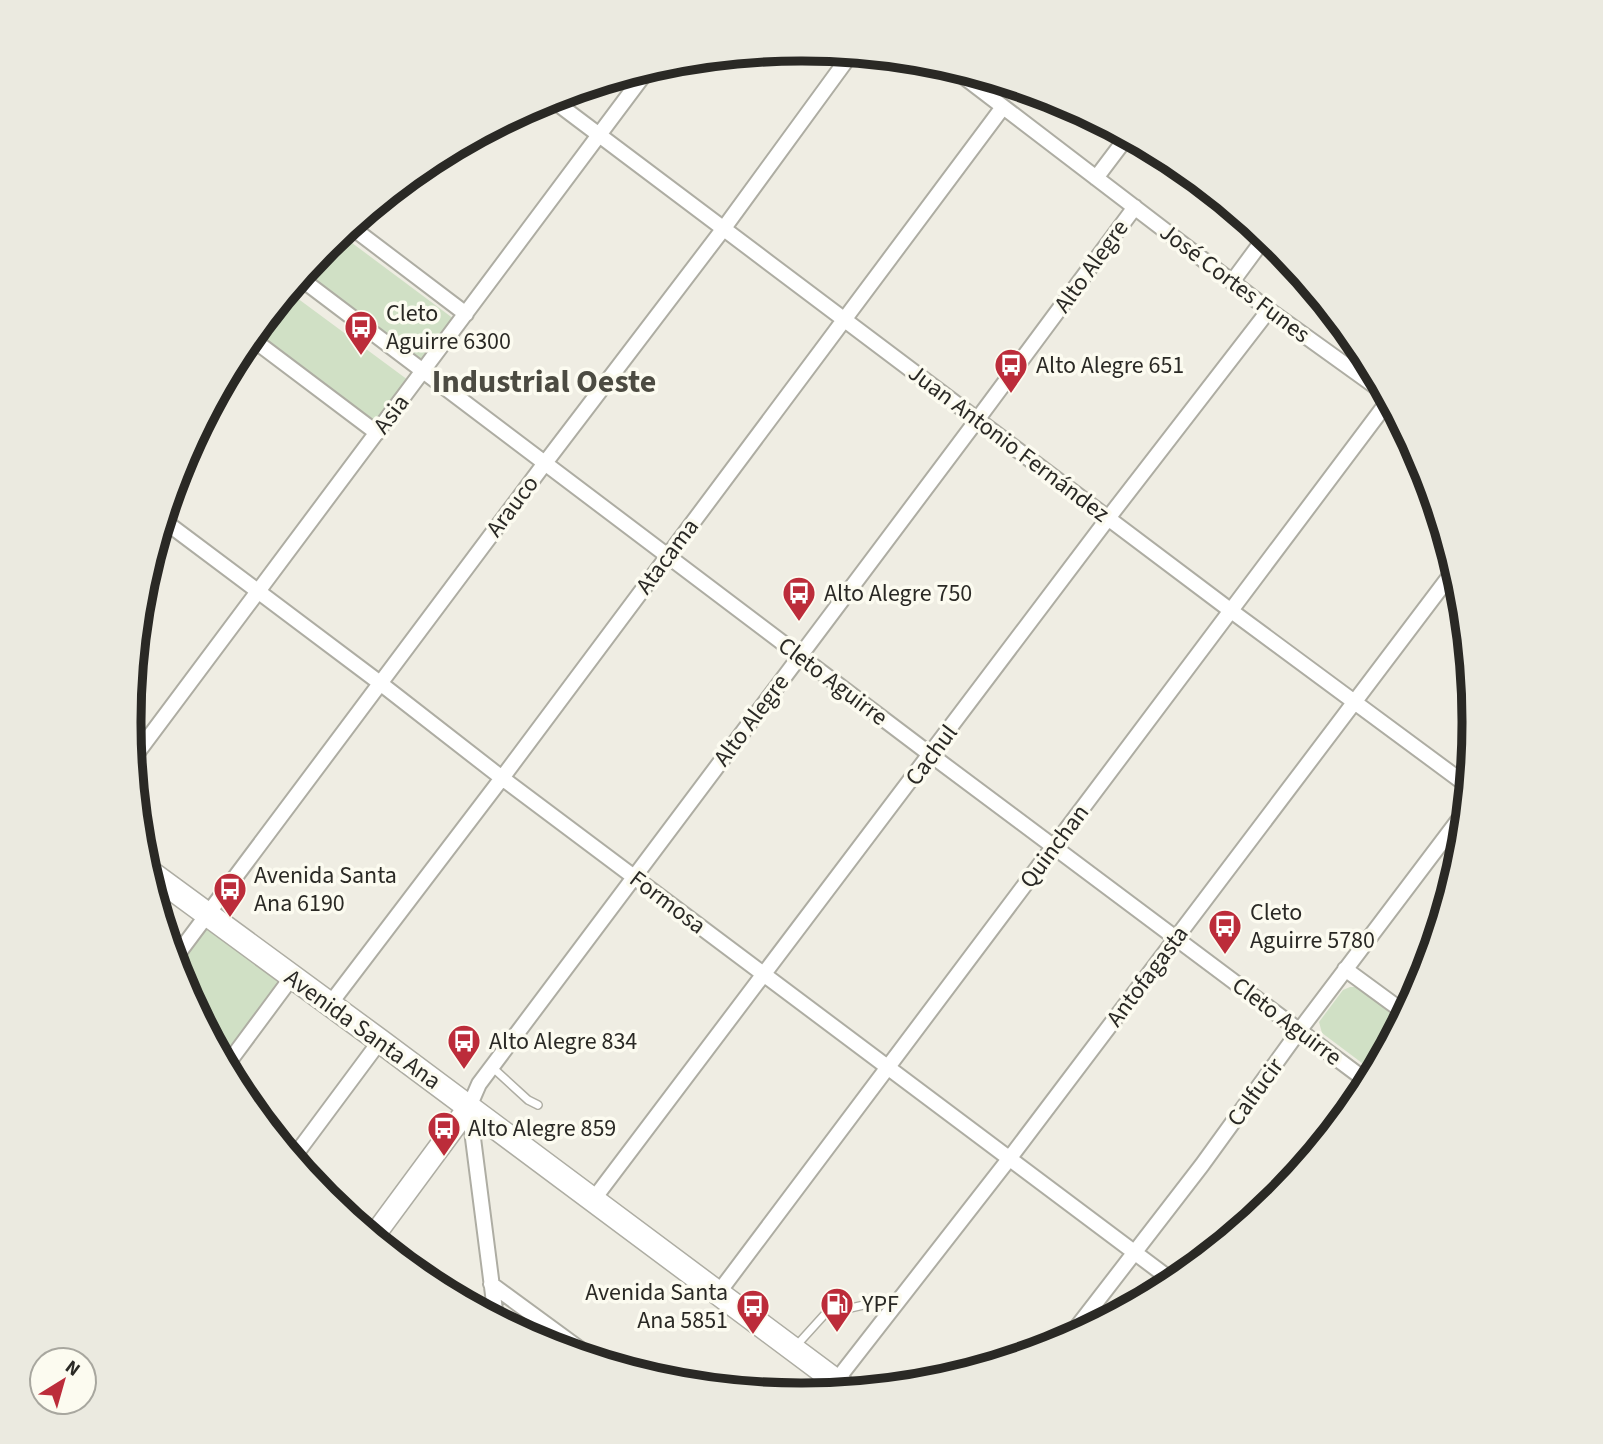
<svg xmlns="http://www.w3.org/2000/svg" width="1603" height="1444" font-family="'Source Sans 3',sans-serif">
<style>
.green{fill:#d0e0c5}
.lines{fill:none;stroke-linecap:round;stroke-linejoin:round}
.lane-casing{stroke:#aeada3;stroke-width:10}
.street-casing{stroke:#aeada3;stroke-width:18}
.secondary-casing{stroke:#aeada3;stroke-width:24}
.primary-casing{stroke:#aeada3;stroke-width:26}
.lane{stroke:#fff;stroke-width:7}
.street{stroke:#fff;stroke-width:14}
.secondary{stroke:#fff;stroke-width:21}
.primary{stroke:#fff;stroke-width:23}
.labels{text-anchor:middle;stroke-width:7;stroke-linejoin:round;paint-order:stroke}
.street-label{font-size:24px;fill:#2a2925;stroke:#fcfbf0}
.poi-label{font-size:24px;fill:#2a2925;stroke:#fcfbf0;text-anchor:start}
.district-label{font-size:32px;font-weight:bold;fill:#4c4b42;stroke:#fcfbf0}
.rim{fill:none;stroke:#2a2925;stroke-width:9}
</style>
<rect width="100%" height="100%" fill="#efede3"/>
<path class="green" d="M 340,234 L 454,319 L 420,361 L 310,276 Z
M 293,295 L 408,380 L 374,422 L 264,337 Z
M 205,926 L 281,983 L 223,1061 L 180,979 L 175,965 Z
M 1350,987 L 1358,987 L 1402,1020 L 1374,1072 L 1322,1033 L 1319,1022 L 1343,990 Z"/>
<g class="lines">
<defs>
<path id="lane" d="M 492,1067 L 528,1100 L 538,1105
M 796,1346 L 825,1314 L 868,1304 L 895,1304"/>
<path id="street" d="M 951,67 L 1269,310 L 1386,394
M 550,98 L 1230,610 L 1468,786
M 1096,178 L 1127,137
M 350,226 L 466,314
M 300,278 L 931,755 L 1368,1082
M 1232,282 L 1266,236
M 251,338 L 377,433
M 233,366 L 285,295
M 163,520 L 380,683 L 502,778 L 1174,1282
M 132,760 L 649,68
M 174,959 L 545,463 L 724,228 L 851,54
M 1345,969 L 1405,1013
M 330,1004 L 502,778 L 1003,107
M 226,1066 L 292,977
M 293,1158 L 380,1041
M 593,1200 L 1109,517 L 1269,310
M 491,1284 L 592,1358
M 719,1292 L 1389,400
M 496,1318 L 469,1107 L 479,1084 L 977,420 L 1135,207
M 1067,1340 L 1202,1165 L 1299,1031 L 1466,810
M 836,1381 L 1009,1159 L 1455,569"/>
<path id="secondary" d="M 373,1237 L 469,1107"/>
<path id="primary" d="M 147,870 L 380,1041 L 848,1390"/>
</defs>
<use href="#lane" class="lane-casing"/>
<use href="#street" class="street-casing"/>
<use href="#secondary" class="secondary-casing"/>
<use href="#primary" class="primary-casing"/>
<use href="#lane" class="lane"/>
<use href="#street" class="street"/>
<use href="#secondary" class="secondary"/>
<use href="#primary" class="primary"/>
</g>
<defs>
<symbol id="bus-pin" viewBox="-11 -11 22 30"><path d="M0 17L-7.5 6A9.5 9.5 0 1 1 7.5 6Z" fill="#bc2c3a" stroke="#fcfbf0"/><path d="M-5-6H5V4H4V6H2V4H-2V6H-4V4H-5ZM-3.5-4V0h7V-4ZM-3.5 1.2v1.5H-2V1.2ZM2 1.2v1.5H3.5V1.2Z" fill="#fff"/></symbol>
<symbol id="fuel-pin" viewBox="-11 -11 22 30"><path d="M0 17L-7.5 6A9.5 9.5 0 1 1 7.5 6Z" fill="#bc2c3a" stroke="#fcfbf0"/><path d="M-5.5-6h7V0h2V4h1.3V-2.5L3-4.5l.8-.8L6-3V5H2.5V1h-1V6h-7ZM-4.2-4.7v3.2H.2V-4.7Z" fill="#fff"/></symbol>
</defs>
<g fill-rule="evenodd">
<use href="#bus-pin" x="342" y="308" width="38" height="52"/>
<use href="#bus-pin" x="992" y="346" width="38" height="52"/>
<use href="#bus-pin" x="780" y="574" width="38" height="52"/>
<use href="#bus-pin" x="211" y="870" width="38" height="52"/>
<use href="#bus-pin" x="1206" y="907" width="38" height="52"/>
<use href="#bus-pin" x="445" y="1022" width="38" height="52"/>
<use href="#bus-pin" x="425" y="1109" width="38" height="52"/>
<use href="#fuel-pin" x="818" y="1285" width="38" height="52"/>
<use href="#bus-pin" x="734" y="1287" width="38" height="52"/>
</g>
<g class="labels">
<g class="street-label">
<text transform="translate(1091 266) rotate(-54)" y="8">Alto Alegre</text>
<text transform="translate(1235 283) rotate(37)" y="8">José Cortes Funes</text>
<text transform="translate(391 414) rotate(-53)" y="8">Asia</text>
<text transform="translate(1009 443) rotate(37)" y="8">Juan Antonio Fernández</text>
<text transform="translate(512 506) rotate(-53)" y="8">Arauco</text>
<text transform="translate(667 556) rotate(-53)" y="8">Atacama</text>
<text transform="translate(833 681) rotate(37)" y="8">Cleto Aguirre</text>
<text transform="translate(751 720) rotate(-53)" y="8">Alto Alegre</text>
<text transform="translate(931 755) rotate(-53)" y="8">Cachul</text>
<text transform="translate(1054 846) rotate(-53)" y="8">Quinchan</text>
<text transform="translate(668 902) rotate(37)" y="8">Formosa</text>
<text transform="translate(1147 976) rotate(-53)" y="8">Antofagasta</text>
<text transform="translate(1287 1021) rotate(37)" y="8">Cleto Aguirre</text>
<text transform="translate(363 1029) rotate(36)" y="8">Avenida Santa Ana</text>
<text transform="translate(1255 1092) rotate(-54)" y="8">Calfucir</text>
</g>
<g class="poi-label">
<text x="386" y="321">Cleto<tspan x="386" dy="28">Aguirre 6300</tspan></text>
<text x="1036" y="373">Alto Alegre 651</text>
<text x="824" y="601">Alto Alegre 750</text>
<text x="254" y="883">Avenida Santa<tspan x="254" dy="28">Ana 6190</tspan></text>
<text x="1250" y="920">Cleto<tspan x="1250" dy="28">Aguirre 5780</tspan></text>
<text x="489" y="1049">Alto Alegre 834</text>
<text x="468" y="1136">Alto Alegre 859</text>
<text x="728" y="1300" text-anchor="end">Avenida Santa<tspan x="728" dy="28">Ana 5851</tspan></text>
<text x="862" y="1312">YPF</text>
</g>
<g class="district-label">
<text x="544" y="392">Industrial Oeste</text>
</g>
</g>
<path d="M0 0H1603V1444H0ZM801 61H802A660 660 0 0 1 1462 721V723A660 660 0 0 1 802 1383H801A660 660 0 0 1 141 723V721A660 660 0 0 1 801 61Z" fill="#ebeae0" fill-rule="evenodd"/>
<path class="rim" d="M801 61H802A660 660 0 0 1 1462 721V723A660 660 0 0 1 802 1383H801A660 660 0 0 1 141 723V721A660 660 0 0 1 801 61Z"/>
<g transform="translate(63 1381) rotate(37)"><circle r="33" fill="#fcfbf0" stroke="#a8a79f" stroke-width="2"/>
<path d="M0-5L12 26L0 18L-12 26Z" fill="#bc2c3a"/>
<text y="-10" font-size="19" font-weight="bold" text-anchor="middle" fill="#2a2925">N</text>
</g>
</svg>
